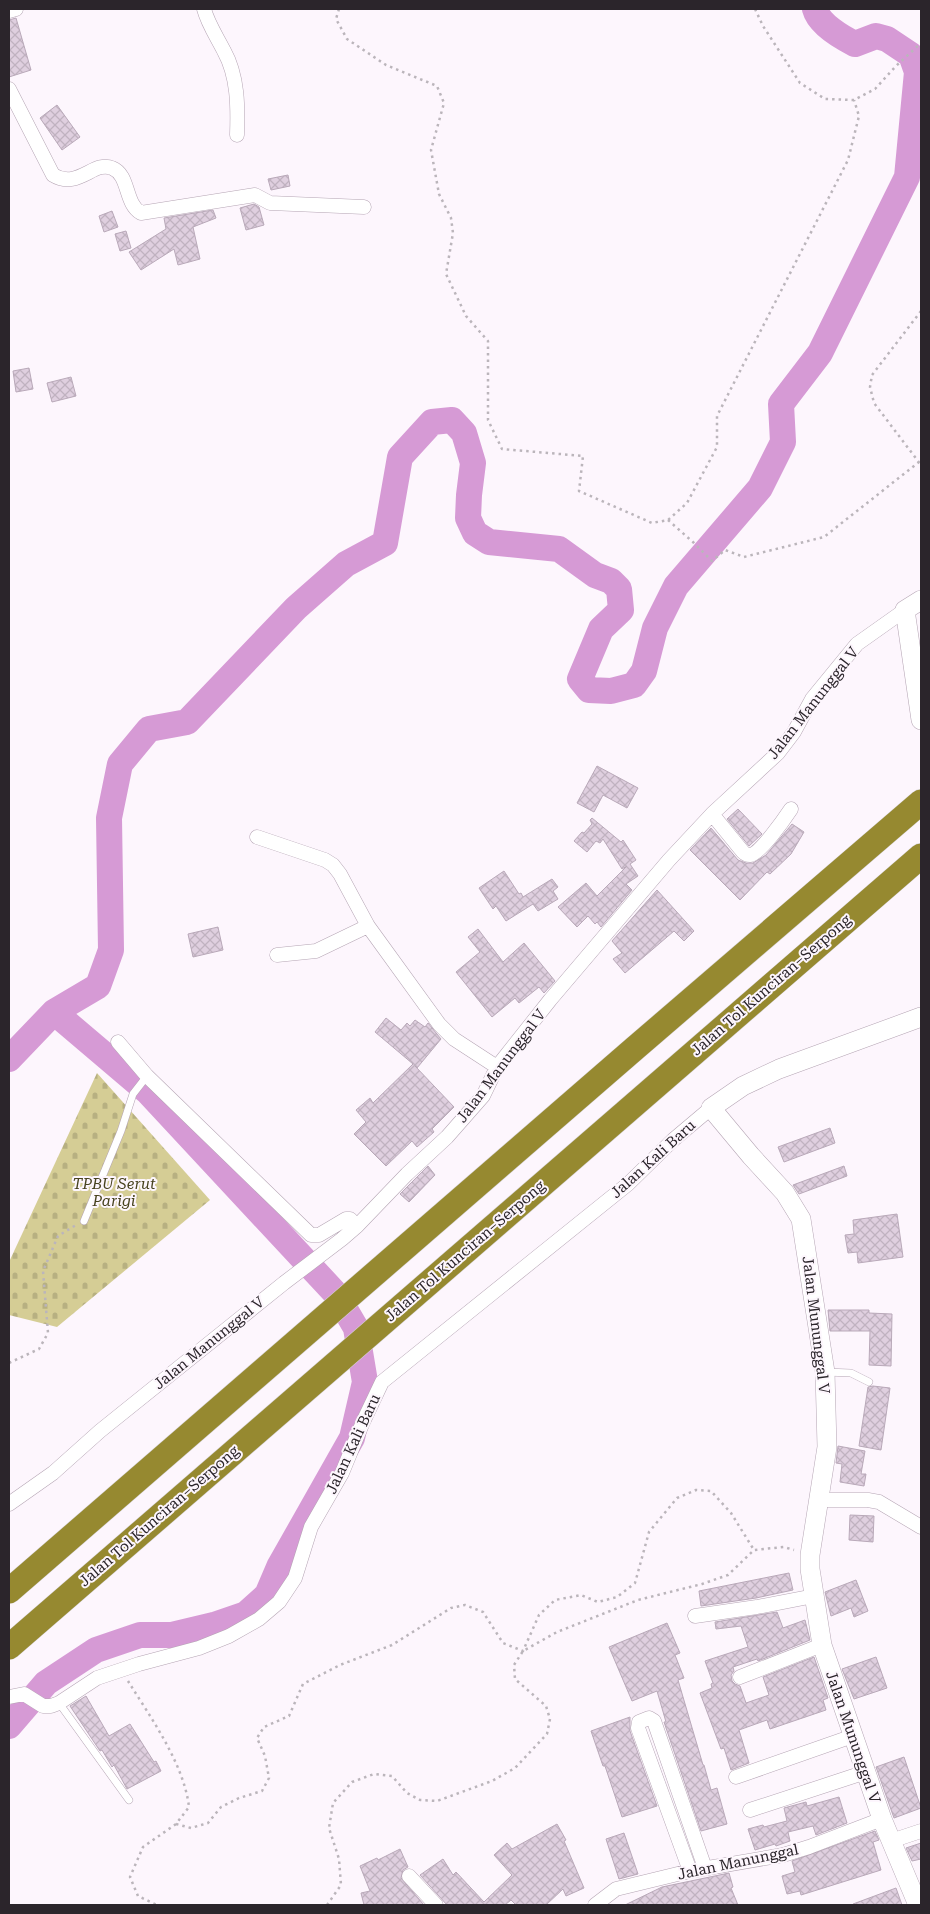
<svg xmlns="http://www.w3.org/2000/svg" width="930" height="1914" font-family="'Roboto Serif',serif">
<style>
.cemetery{fill:url(#cemetery-stones)}
.lines{fill:none;stroke-linecap:round;stroke-linejoin:round}
.river{stroke:#d69ad5;stroke-width:26}
.building{fill:url(#building-cross-hatch);stroke:#b9a9b9}
.lane-casing{stroke:#b5a5b4;stroke-width:8}
.street-casing{stroke:#b5a5b4;stroke-width:15}
.secondary-casing{stroke:#b5a5b4;stroke-width:20}
.highway-casing{stroke:#d5d3d5;stroke-width:26}
.path{stroke:#bbb5bb;stroke-width:2.5;stroke-dasharray:2.5 4;stroke-linecap:butt}
.lane{stroke:#fff;stroke-width:7}
.street{stroke:#fff;stroke-width:14}
.secondary{stroke:#fff;stroke-width:19}
.highway{stroke:#968930;stroke-width:25}
.labels{text-anchor:middle;stroke-width:4;stroke-linejoin:round;paint-order:stroke}
.street-label{font-size:15px;fill:#2b252b;stroke:#fdf6fd}
.park-label{font-size:15px;font-style:italic;fill:#47421e;stroke:#fdf6fd}
</style>
<defs>
<pattern id="cemetery-stones" width="16" height="16" patternUnits="userSpaceOnUse" patternTransform="scale(1.25)"><rect width="16" height="16" fill="#d5cd95"/><path d="M2 7V4a2 2 0 0 1 4 0v3zM10 15v-3a2 2 0 0 1 4 0v3z" fill="#b7b081"/></pattern>
<pattern id="building-cross-hatch" width="8" height="8" patternUnits="userSpaceOnUse" patternTransform="scale(1.25)"><rect width="8" height="8" fill="#dfcfdf"/><path d="M0 0l8 8M0 8l8-8" fill="none" stroke="#c0b2c0"/></pattern>
</defs>
<rect width="100%" height="100%" fill="#fdf6fd"/>
<path class="cemetery" d="M 97,1073 L 210,1200 L 57,1327 L 9,1315 L 9,1262 Z"/>
<g class="lines">
<path class="river" d="M 9,1059 L 54,1012
M 9,1726 L 46,1683 L 96,1650 L 140,1635 L 172,1635 L 214,1625 L 246,1614 L 267,1595 L 279,1567 L 352,1438 L 365,1382 L 356,1328 L 336,1294 L 147,1091 L 54,1012 L 98,986 L 111,950 L 109,818 L 120,764 L 149,729 L 187,722 L 296,608 L 346,564 L 385,543 L 400,457 L 432,422 L 452,420 L 464,433 L 473,463 L 469,495 L 468,518 L 475,533 L 489,542 L 559,549 L 595,575 L 611,581 L 619,589 L 621,610 L 601,629 L 580,679 L 589,690 L 611,691 L 634,685 L 644,671 L 655,628 L 676,586 L 760,488 L 783,442 L 781,404 L 820,353 L 907,177 L 917,72 L 911,55 L 887,39 L 876,36 L 855,44 C 841,37 819,24 815,9"/>
</g>
<path class="building" d="M 16,18 L 31,70 L 9,77 L 9,20 Z
M 57,105 L 80,137 L 62,150 L 40,118 Z
M 288,175 L 290,186 L 271,190 L 268,179 Z
M 254,204 L 259,207 L 264,225 L 246,230 L 240,208 Z
M 213,210 L 216,218 L 193,227 L 200,259 L 178,265 L 174,249 L 141,270 L 129,252 L 166,229 L 164,218 Z
M 112,211 L 118,227 L 104,232 L 99,216 Z
M 126,231 L 131,248 L 120,251 L 115,234 Z
M 29,368 L 33,389 L 16,392 L 13,371 Z
M 71,377 L 76,396 L 52,402 L 47,383 Z
M 597,766 L 638,788 L 627,808 L 603,795 L 594,812 L 577,803 Z
M 738,809 L 762,834 L 749,846 L 727,819 Z
M 592,818 L 621,842 L 623,840 L 636,860 L 630,864 L 638,876 L 626,884 L 632,890 L 601,927 L 597,922 L 595,924 L 588,916 L 577,927 L 558,907 L 586,883 L 597,896 L 627,866 L 622,869 L 603,839 L 600,843 L 596,841 L 587,852 L 574,841 L 582,832 L 584,833 L 592,824 L 590,820 Z
M 792,824 L 804,832 L 791,854 L 770,874 L 767,872 L 740,900 L 690,850 L 711,828 L 738,860 L 746,863 L 753,863 L 766,855 Z
M 504,871 L 519,894 L 521,893 L 523,897 L 552,879 L 558,887 L 553,891 L 558,899 L 538,911 L 533,904 L 506,921 L 496,906 L 493,909 L 479,888 Z
M 657,890 L 694,931 L 684,941 L 674,931 L 625,973 L 613,959 L 622,953 L 612,941 Z
M 218,927 L 223,950 L 193,957 L 188,934 Z
M 478,929 L 503,962 L 524,943 L 555,981 L 544,993 L 539,987 L 519,1003 L 515,998 L 492,1017 L 456,972 L 480,952 L 468,937 Z
M 386,1018 L 401,1030 L 407,1023 L 410,1026 L 415,1020 L 425,1027 L 428,1023 L 441,1039 L 417,1068 L 415,1066 L 454,1107 L 432,1129 L 434,1132 L 417,1147 L 412,1141 L 386,1166 L 354,1134 L 366,1122 L 356,1110 L 370,1098 L 373,1103 L 413,1064 L 375,1032 Z
M 830,1128 L 835,1143 L 784,1162 L 778,1147 Z
M 428,1166 L 435,1175 L 409,1202 L 400,1194 Z
M 844,1166 L 847,1176 L 799,1194 L 793,1185 Z
M 897,1214 L 903,1257 L 858,1263 L 857,1252 L 848,1253 L 845,1235 L 854,1234 L 853,1220 Z
M 828,1310 L 869,1310 L 869,1313 L 892,1314 L 891,1366 L 869,1365 L 870,1331 L 830,1331 Z
M 873,1386 L 890,1388 L 881,1450 L 859,1446 L 868,1387 Z
M 838,1446 L 865,1451 L 861,1474 L 866,1474 L 864,1486 L 840,1482 L 842,1464 L 836,1463 Z
M 850,1515 L 874,1516 L 873,1542 L 849,1540 Z
M 789,1573 L 793,1590 L 756,1598 L 701,1606 L 699,1591 Z
M 856,1580 L 868,1611 L 854,1617 L 851,1608 L 831,1616 L 825,1592 Z
M 777,1612 L 783,1628 L 805,1620 L 810,1640 L 758,1661 L 757,1659 L 733,1667 L 734,1671 L 731,1675 L 732,1681 L 735,1684 L 740,1686 L 746,1703 L 769,1695 L 763,1677 L 814,1657 L 828,1698 L 823,1700 L 826,1710 L 770,1729 L 767,1720 L 739,1730 L 749,1763 L 731,1770 L 724,1748 L 721,1749 L 700,1693 L 712,1688 L 711,1684 L 713,1683 L 705,1661 L 748,1647 L 741,1626 L 716,1629 L 715,1622 Z
M 667,1623 L 680,1653 L 675,1655 L 684,1678 L 678,1680 L 703,1765 L 704,1765 L 711,1790 L 717,1788 L 727,1824 L 701,1831 L 664,1722 L 666,1722 L 657,1691 L 632,1701 L 609,1647 Z
M 876,1657 L 887,1688 L 854,1699 L 842,1669 Z
M 86,1696 L 109,1736 L 130,1724 L 154,1762 L 156,1761 L 161,1771 L 127,1789 L 114,1765 L 112,1767 L 102,1750 L 100,1751 L 70,1706 Z
M 630,1717 L 630,1731 L 657,1806 L 622,1817 L 605,1766 L 603,1766 L 591,1731 Z
M 904,1757 L 921,1808 L 894,1818 L 876,1767 Z
M 839,1797 L 847,1823 L 816,1835 L 813,1826 L 788,1832 L 790,1841 L 776,1846 L 775,1844 L 755,1850 L 748,1829 L 763,1825 L 764,1827 L 787,1821 L 784,1808 L 806,1802 L 807,1806 Z
M 557,1824 L 566,1840 L 564,1841 L 584,1888 L 566,1896 L 563,1889 L 546,1905 L 516,1905 L 511,1900 L 505,1905 L 447,1905 L 420,1875 L 443,1859 L 453,1875 L 456,1872 L 484,1902 L 512,1875 L 494,1855 L 507,1843 L 512,1849 Z
M 875,1831 L 879,1840 L 873,1842 L 881,1870 L 801,1895 L 800,1891 L 787,1894 L 782,1876 L 795,1872 L 792,1861 Z
M 624,1833 L 638,1874 L 619,1879 L 606,1839 Z
M 921,1843 L 921,1859 L 912,1861 L 906,1848 Z
M 400,1849 L 408,1867 L 403,1870 L 401,1878 L 424,1905 L 364,1905 L 361,1893 L 370,1891 L 360,1866 L 377,1858 L 378,1860 Z
M 729,1873 L 733,1887 L 731,1888 L 738,1905 L 625,1905 L 662,1887 Z
M 896,1888 L 902,1905 L 853,1905 L 853,1904 Z"/>
<g class="lines">
<defs>
<path id="lane" d="M 84,1221 L 121,1131 L 133,1094 L 147,1076
M 825,1372 L 851,1373 L 869,1382
M 59,1703 L 129,1800"/>
<path id="street" d="M 204,9 C 208,24 217,37 224,51 C 238,76 238,107 237,135
M 9,11 L 16,9
M 9,89 L 53,175 C 78,190 94,160 112,168 C 130,175 124,203 141,213 L 255,195 L 270,203 L 364,207
M 712,814 L 743,852 C 745,854 747,855 750,855 C 760,854 785,818 791,809
M 257,837 L 325,860 L 333,865 L 340,874 L 368,926 L 439,1024 L 454,1039 L 497,1067
M 277,955 L 316,951 L 368,926
M 118,1042 L 147,1076 L 311,1235 L 319,1235 L 346,1219 L 350,1219 L 357,1226
M 818,1500 L 868,1500 L 879,1502 L 921,1527
M 9,1504 L 53,1473 L 100,1431 L 284,1283 L 342,1239 L 357,1226 L 407,1174 L 447,1137 L 483,1096 L 497,1067 L 550,1000 L 669,860 L 712,814 L 778,753 L 794,732 L 812,699 L 857,644 L 905,610
M 695,1616 L 757,1607 L 814,1596
M 740,1677 L 822,1645
M 9,1697 L 24,1694 L 43,1706 L 51,1706 L 59,1703 L 97,1678 L 139,1664 L 199,1648 L 229,1636 L 259,1619 L 279,1602 L 295,1578 L 311,1527 L 342,1473 L 363,1422 L 382,1382 L 628,1184 L 673,1140 L 711,1108
M 736,1777 L 853,1736
M 750,1810 L 866,1772
M 891,1841 L 921,1831
M 690,1871 L 638,1728 L 639,1722 L 649,1718 L 654,1721 L 705,1868
M 409,1876 L 436,1905
M 595,1905 L 616,1889 L 690,1871 L 783,1855 L 809,1847 L 882,1819"/>
<path id="secondary" d="M 921,600 L 905,610 L 921,720
M 918,1905 L 882,1819 L 822,1645 L 810,1569 L 810,1555 L 827,1447 L 825,1372 L 801,1219 L 785,1193 L 751,1156 L 711,1108 L 743,1086 L 779,1069 L 921,1017"/>
<path id="highway" d="M 9,1591 L 634,1049 L 921,802
M 9,1647 L 921,856"/>
</defs>
<use href="#lane" class="lane-casing"/>
<use href="#street" class="street-casing"/>
<use href="#secondary" class="secondary-casing"/>
<use href="#highway" class="highway-casing"/>
<path class="path" d="M 339,9 L 336,19 L 347,39 L 386,65 L 437,86 L 444,103 L 431,150 L 439,194 L 451,218 L 453,233 L 446,274 L 466,316 L 488,341 L 488,420 L 502,449 L 583,456 L 579,491 L 652,523 L 668,520 L 687,503 L 717,447 L 717,416 L 848,160 L 859,116 L 854,100
M 755,9 L 763,26 L 800,83 L 825,99 L 854,100 L 875,89 L 896,66 L 921,43
M 921,311 L 872,375 L 870,387 L 874,403 L 921,465
M 668,520 L 694,543 L 712,561 L 725,550 L 744,557 L 824,537 L 919,462
M 9,1363 L 39,1349 L 48,1333 L 43,1271 L 58,1236 L 76,1225
M 128,1681 C 151,1718 184,1764 189,1807 L 176,1824 L 143,1847 L 130,1877 L 138,1896 L 157,1905
M 176,1824 L 191,1828 L 208,1823 L 221,1807 L 239,1798 L 262,1791 L 269,1778 L 265,1756 L 257,1738 L 264,1727 L 289,1716 L 303,1684 L 340,1665 L 392,1645 L 451,1608 L 465,1605 L 483,1612 L 503,1643 L 523,1651 L 539,1615 L 555,1600 L 581,1595 L 598,1602 L 617,1597 L 635,1583 L 649,1532 L 677,1498 L 696,1490 L 711,1491 L 731,1513 L 754,1550
M 327,1905 L 341,1885 L 339,1859 L 329,1828 L 333,1803 L 352,1782 L 374,1774 L 392,1776 L 407,1793 L 420,1800 L 437,1801 L 492,1781 L 515,1768 L 547,1734 L 550,1719 L 546,1706 L 515,1679 L 514,1665 L 523,1651 L 557,1632 L 638,1600 L 702,1584 L 728,1575 L 754,1550 L 784,1547 L 794,1550"/>
<use href="#lane" class="lane"/>
<use href="#street" class="street"/>
<use href="#secondary" class="secondary"/>
<use href="#highway" class="highway"/>
</g>
<g class="labels">
<g class="street-label">
<text transform="translate(813 703) rotate(-52)" y="5">Jalan Manunggal V</text>
<text transform="translate(771 985) rotate(-41)" y="5">Jalan Tol Kunciran–Serpong</text>
<text transform="translate(501 1066) rotate(-53)" y="5">Jalan Manunggal V</text>
<text transform="translate(653 1159) rotate(-42)" y="5">Jalan Kali Baru</text>
<text transform="translate(465 1251) rotate(-41)" y="5">Jalan Tol Kunciran–Serpong</text>
<text transform="translate(816 1325) rotate(83)" y="5">Jalan Mununggal V</text>
<text transform="translate(209 1343) rotate(-39)" y="5">Jalan Manunggal V</text>
<text transform="translate(353 1444) rotate(-65)" y="5">Jalan Kali Baru</text>
<text transform="translate(159 1516) rotate(-41)" y="5">Jalan Tol Kunciran–Serpong</text>
<text transform="translate(853 1737) rotate(71)" y="5">Jalan Mununggal V</text>
<text transform="translate(738 1862) rotate(-12)" y="5">Jalan Manunggal</text>
</g>
<g class="park-label">
<text x="114" y="1189">TPBU Serut<tspan x="114" dy="17">Parigi</tspan></text>
</g>
</g>
<rect width="930" height="1914" fill="none" stroke="#2b252b" stroke-width="20"/>
</svg>
